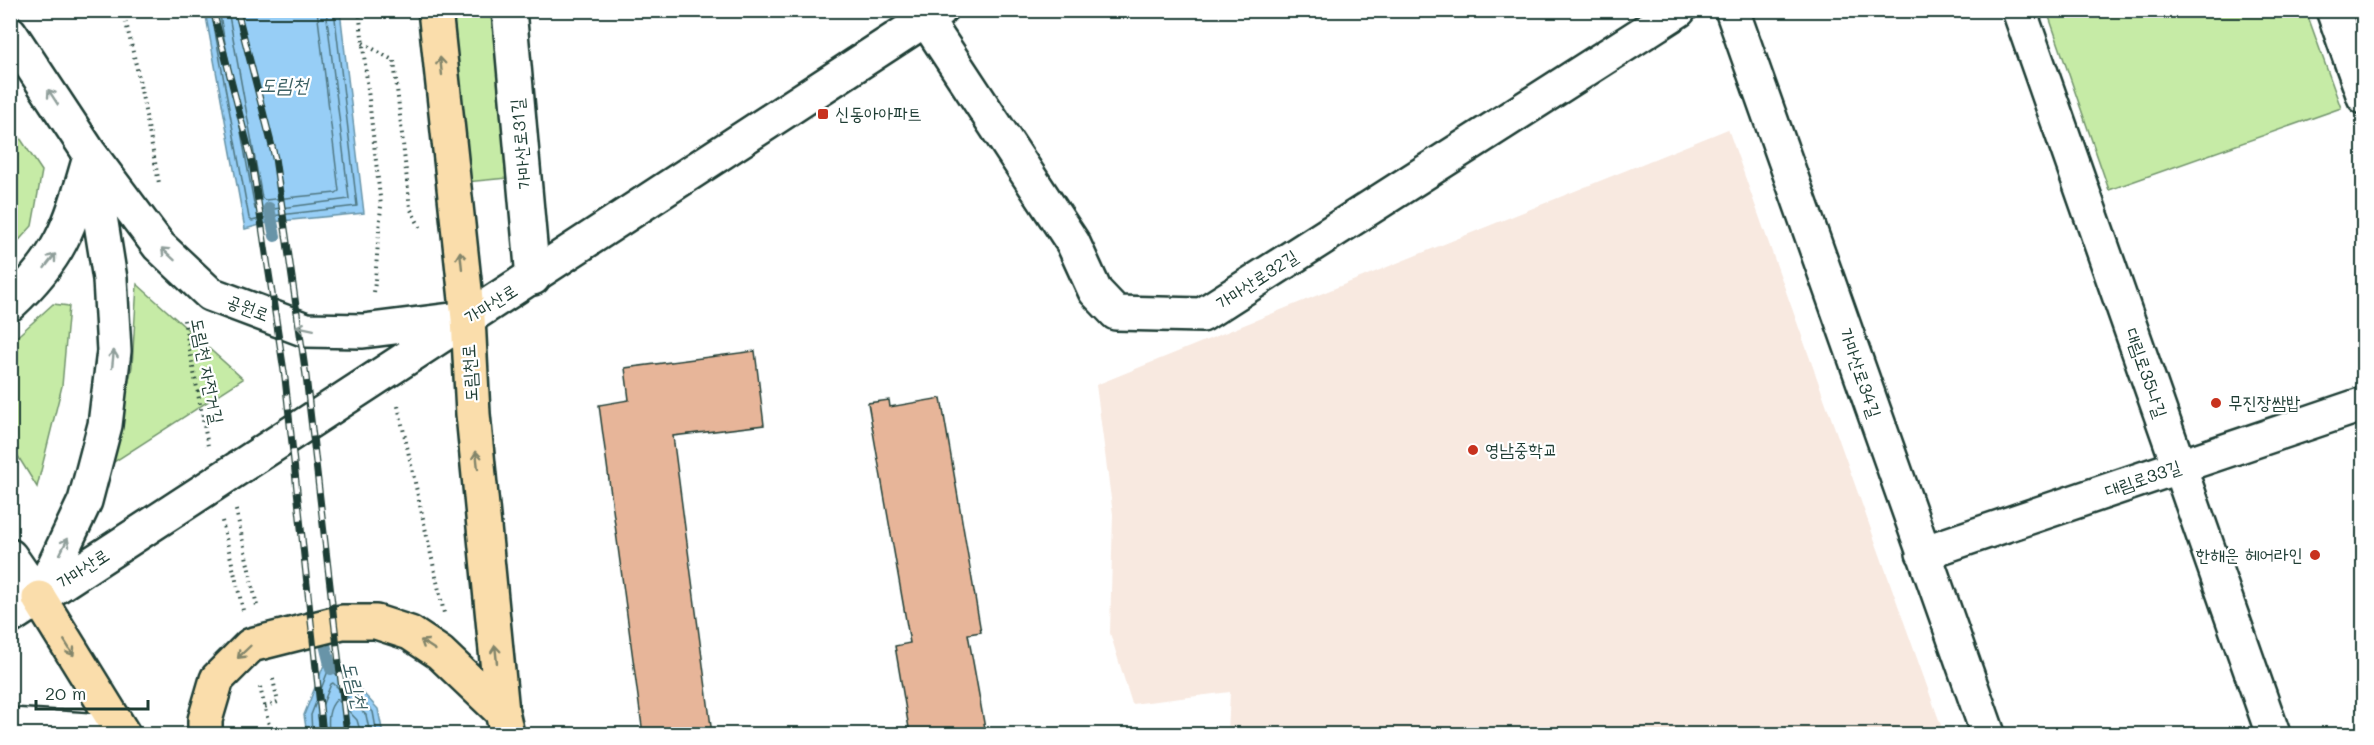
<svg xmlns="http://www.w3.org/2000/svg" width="2374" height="745" font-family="Mali,'Poor Story',sans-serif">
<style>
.built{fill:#f8e9e0}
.green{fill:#c6eba6;stroke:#72946d;stroke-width:1.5}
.water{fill:#97cef6;stroke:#6794a8;stroke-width:1.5}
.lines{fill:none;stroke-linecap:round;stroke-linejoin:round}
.shore{stroke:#4f7782;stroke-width:1.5}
.stream{stroke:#6794a8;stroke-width:12}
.building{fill:#e7b599;stroke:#1f3d34;stroke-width:1.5}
.street-casing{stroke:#1f3d34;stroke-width:38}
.secondary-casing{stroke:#1f3d34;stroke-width:38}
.primary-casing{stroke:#1f3d34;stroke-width:38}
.path{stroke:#1f3d34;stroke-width:4;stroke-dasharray:1.5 4.5;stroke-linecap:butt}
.street{stroke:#fff;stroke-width:33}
.secondary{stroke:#fff;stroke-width:33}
.primary{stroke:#faddab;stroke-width:33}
.rail-casing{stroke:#1f3d34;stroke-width:7}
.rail{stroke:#fff;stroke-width:4.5;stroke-dasharray:14;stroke-linecap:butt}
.oneway{stroke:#82856a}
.oneway2{stroke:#8f9e9a}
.poi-dot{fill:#c8321e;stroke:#fff;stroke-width:2}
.labels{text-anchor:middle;stroke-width:4.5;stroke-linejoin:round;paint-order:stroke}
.poi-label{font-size:18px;fill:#1f3d34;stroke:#fff;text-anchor:start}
.street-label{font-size:18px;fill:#1f3d34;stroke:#fff}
.water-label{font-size:20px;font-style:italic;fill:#3d6164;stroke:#fff}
</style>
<rect width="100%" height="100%" fill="#fff"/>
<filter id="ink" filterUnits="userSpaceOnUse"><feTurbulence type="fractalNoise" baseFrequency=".0167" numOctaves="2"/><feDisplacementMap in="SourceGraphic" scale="12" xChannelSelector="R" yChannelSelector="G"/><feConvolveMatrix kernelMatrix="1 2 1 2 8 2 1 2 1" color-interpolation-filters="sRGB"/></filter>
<g filter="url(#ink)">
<path class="built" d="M 1728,129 L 1944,734 L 1228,734 L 1230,692 L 1132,704 L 1110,633 L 1113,514 L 1096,385 Z"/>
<path class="green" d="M 448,11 L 491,11 L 507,178 L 466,182 Z
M 2047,11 L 2306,11 L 2341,108 L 2109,190 Z
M 10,123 L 42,171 L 32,226 L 11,249 Z
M 137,284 L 243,379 L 111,464 L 132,367 Z
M 53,304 L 69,306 L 62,386 L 37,487 L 11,445 L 11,342 Z"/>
<path class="water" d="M 205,11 L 340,11 L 364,213 L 271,222 L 245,229 Z
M 328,655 L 378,709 L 383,734 L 307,734 L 304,715 Z"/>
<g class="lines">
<path class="shore" d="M 211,10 L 249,218 L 252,221 L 271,216 L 357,206 L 334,10
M 219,10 L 255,209 L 258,211 L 349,199 L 326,10
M 228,10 L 262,198 L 265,200 L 336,193 L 339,191 L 317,10
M 312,734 L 311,715 L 328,671 L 331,669 L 373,712 L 377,734
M 320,734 L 318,716 L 331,684 L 333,683 L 366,715 L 370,734
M 329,734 C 328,721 327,709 337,699 L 357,720 L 361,734"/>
<path class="stream" d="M 269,208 L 275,236
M 325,644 L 331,669"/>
</g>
<path class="building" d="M 755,351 L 764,425 L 673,436 L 712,734 L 643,734 L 599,405 L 629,400 L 625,368 Z
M 941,398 L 981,632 L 968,634 L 986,734 L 910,734 L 895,646 L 910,643 L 868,403 L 889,400 L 890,407 Z"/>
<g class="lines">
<defs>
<path id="street" d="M 509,10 L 533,278
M 1732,10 L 1988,734
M 2019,10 L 2273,734
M 2333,10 L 2364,97
M 926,20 L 1073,243 L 1095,291 L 1116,313 L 1202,315 L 1679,10
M 1923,553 L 2364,404"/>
<path id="secondary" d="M 10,33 L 90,154 L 159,246 L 210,294 L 306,330 L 363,331 L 459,319
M 10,304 C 60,258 70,227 88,164
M 10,556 L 39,598
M 39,598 L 85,501 L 105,425 L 114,351 L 110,279 L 91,160
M 10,617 L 940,10
M 10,725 L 88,730 L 103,734"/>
<path id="primary" d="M 435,10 L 468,318 L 473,414 L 502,712 L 507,734
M 39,598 L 123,734
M 205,734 L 205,720 L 217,679 L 251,645 L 342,622 L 376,622 L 410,633 L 440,653 L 502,712"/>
</defs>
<use href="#street" class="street-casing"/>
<use href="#secondary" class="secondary-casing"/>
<use href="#primary" class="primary-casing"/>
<path class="path" d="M 123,10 L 137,69 L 159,183
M 359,10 L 381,206 L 374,293
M 363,43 L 394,61 L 410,208 L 420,227
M 184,320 L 208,446
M 398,406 L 444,613
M 236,510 L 257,606
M 222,521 L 243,610
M 260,687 L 271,734
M 265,707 L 278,702 L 272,675"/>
<use href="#street" class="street"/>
<use href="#secondary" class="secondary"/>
<use href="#primary" class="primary"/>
<defs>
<path id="rail" d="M 213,10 L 252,162 L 285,378 L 323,734
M 237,10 L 275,158 L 306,376 L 347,734"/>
</defs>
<use href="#rail" class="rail-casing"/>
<use href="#rail" class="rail"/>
</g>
<defs><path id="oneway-shaft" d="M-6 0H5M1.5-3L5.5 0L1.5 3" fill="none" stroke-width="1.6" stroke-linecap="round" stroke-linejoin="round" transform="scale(1.5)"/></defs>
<g class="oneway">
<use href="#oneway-shaft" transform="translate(441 66) rotate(-96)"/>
<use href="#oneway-shaft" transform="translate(461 260) rotate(-96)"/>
<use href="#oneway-shaft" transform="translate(477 460) rotate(-96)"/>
<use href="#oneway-shaft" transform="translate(428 645) rotate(-147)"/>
<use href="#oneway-shaft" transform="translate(69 648) rotate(58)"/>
<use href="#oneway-shaft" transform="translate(244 652) rotate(136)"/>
<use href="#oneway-shaft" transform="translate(496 654) rotate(-96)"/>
</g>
<g class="oneway2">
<use href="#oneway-shaft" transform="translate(53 97) rotate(-123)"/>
<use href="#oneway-shaft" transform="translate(168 254) rotate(-137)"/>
<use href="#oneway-shaft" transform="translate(50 261) rotate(-52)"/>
<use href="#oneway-shaft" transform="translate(305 328) rotate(-168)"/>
<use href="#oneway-shaft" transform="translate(113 359) rotate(-84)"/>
<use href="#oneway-shaft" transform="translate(64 546) rotate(-64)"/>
</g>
</g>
<g class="poi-dot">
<rect x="817" y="108" width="12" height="12" rx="3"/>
<circle cx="2216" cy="403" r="6"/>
<circle cx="1473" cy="450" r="6"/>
<circle cx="2315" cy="555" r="6"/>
</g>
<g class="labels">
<g class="poi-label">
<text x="835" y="120">신동아아파트</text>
<text x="2228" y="409">무진장쌈밥</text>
<text x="1485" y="456">영남중학교</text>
<text x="2303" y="561" text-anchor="end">한해은 헤어라인</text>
</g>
<g class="street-label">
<text transform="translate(521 144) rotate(-95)" y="6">가마산로31길</text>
<text transform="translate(1257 280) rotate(-33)" y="6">가마산로32길</text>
<text transform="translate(491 304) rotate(-32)" y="6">가마산로</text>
<text transform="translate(248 308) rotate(21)" y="6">공원로</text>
<text transform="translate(207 371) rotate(79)" y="6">도림천 자전거길</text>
<text transform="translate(470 373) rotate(-93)" y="6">도림천로</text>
<text transform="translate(1860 373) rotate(71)" y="6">가마산로34길</text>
<text transform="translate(2146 373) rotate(71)" y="6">대림로35나길</text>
<text transform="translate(2143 479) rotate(-19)" y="6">대림로33길</text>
<text transform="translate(83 569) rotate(-33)" y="6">가마산로</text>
</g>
<g class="water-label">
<text x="284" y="92">도림천</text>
<text transform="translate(355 685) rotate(76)" y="7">도림천</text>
</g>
</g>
<rect width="2374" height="745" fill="none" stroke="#fff" stroke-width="36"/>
<rect x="18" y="18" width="2338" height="709" fill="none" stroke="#1f3d34" stroke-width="2" filter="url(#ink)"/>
<path d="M36 700v9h112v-9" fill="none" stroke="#1f3d34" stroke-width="3"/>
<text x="45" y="700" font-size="18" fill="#1f3d34" stroke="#ffffff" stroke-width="4.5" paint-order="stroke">20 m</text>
</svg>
